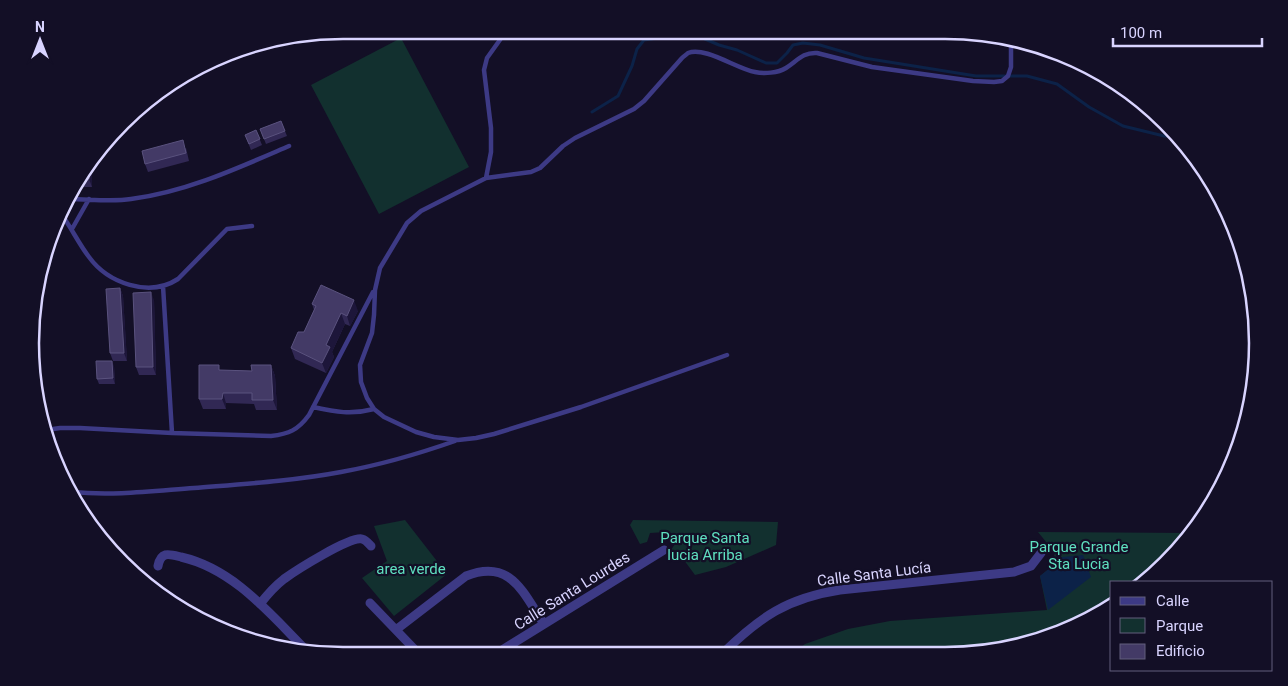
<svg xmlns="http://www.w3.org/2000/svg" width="1288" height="686" font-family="Roboto,sans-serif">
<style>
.green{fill:#12302f}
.water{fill:#0c2248}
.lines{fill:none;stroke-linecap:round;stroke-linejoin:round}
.stream{stroke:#0c2248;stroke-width:3}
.service{stroke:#3d3a85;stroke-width:4.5}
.minor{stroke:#3d3a85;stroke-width:9}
.wall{fill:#312854}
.shaded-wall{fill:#1d163a}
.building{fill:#433a66;stroke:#5a527e}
.labels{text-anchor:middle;stroke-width:4.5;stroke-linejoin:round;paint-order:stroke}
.park-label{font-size:15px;fill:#5fe0c0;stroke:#130f26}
.street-label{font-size:15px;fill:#d9d4ff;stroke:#130f26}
.rim{fill:none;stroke:#d9d4ff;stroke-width:2.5}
</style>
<rect width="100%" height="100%" fill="#130f26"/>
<path class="green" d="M 401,38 L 469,167 L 379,214 L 311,85 Z
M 405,520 L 447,574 L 394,616 L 362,578 L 387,561 L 374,526 Z
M 633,520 L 778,522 L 776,545 L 726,567 L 695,575 L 678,552 L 671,550 L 675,544 L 673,537 L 666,532 L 650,533 L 647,542 L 640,544 L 630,525 Z
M 1038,532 L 1191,533 L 1181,549 L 1145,582 L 1112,582 L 1112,605 L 1065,632 L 986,653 L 792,654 L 805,644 L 848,629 L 890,621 L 1047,610 L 1040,576 L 1050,568 L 1055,553 Z"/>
<path class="water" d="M 1083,555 L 1091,577 L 1048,610 L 1040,576 L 1050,568 L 1053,558 Z"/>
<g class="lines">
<path class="stream" d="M 592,112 L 618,96 L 632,66 L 637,49 L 644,40 L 666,37 L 698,36 L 719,45 L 737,50 L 766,63 L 777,63 L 787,53 L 793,45 L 803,43 L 820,45 L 864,58 L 976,76 L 1027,76 L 1057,84 L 1089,107 L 1123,126 L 1164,136 L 1180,137"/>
<path class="service" d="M 486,178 L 491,152 L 491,128 L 484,70 L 487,58 L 507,30
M 69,199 C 89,199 111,202 131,199 C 186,192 238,168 289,146
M 62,215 C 72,229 79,244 89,257 C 108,283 149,298 178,279 L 227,229 L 252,226
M 72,229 L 89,199
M 40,265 L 44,265
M 163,286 L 172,433 L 271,436 C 289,434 298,430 309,415 L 373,292
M 727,355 L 581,407 L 494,434 L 476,438 L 458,440 L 434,437 L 416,432 L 384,417 L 374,409 L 367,398 L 361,382 L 360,365 L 372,333 L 374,315 L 375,290 L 380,268 L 407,223 L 421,211 L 486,178 L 531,172 L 540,168 L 563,146 L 575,138 L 634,109 L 644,101 L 682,58 C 684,56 686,55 688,53 C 705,46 737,69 755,72 C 764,74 778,73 786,68 C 797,61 803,52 817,53 L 872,67 L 973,81 L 994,82 L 1002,81 L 1008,76 L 1011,67 L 1011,43
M 313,407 C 336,412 351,415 374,409
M 46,430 L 60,428 L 80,428 L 172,433
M 72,492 C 113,496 153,491 194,488 C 243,484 293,481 341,472 C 380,465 418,454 455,441"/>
<path class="minor" d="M 158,566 C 161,551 169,554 181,557 C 234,569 270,614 307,651
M 370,603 L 420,655
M 260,604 C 267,595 275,586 284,579 C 295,571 350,536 362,539 C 366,540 369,544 371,546
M 397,629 L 466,576 C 511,558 523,593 544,624
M 722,654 C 760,617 787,598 840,590 L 1014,572 L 1031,566 L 1041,553
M 494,655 L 664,550"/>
</g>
<path class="wall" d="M 281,121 L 287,136 L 266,144 L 260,129 Z
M 256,130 L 262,145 L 251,150 L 245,135 Z
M 186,148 L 189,161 L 148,172 L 145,164 Z
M 92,159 L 92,187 L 77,187 L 76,184 L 83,169 Z
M 120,288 L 123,296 L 127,361 L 113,361 L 110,353 Z
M 154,300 L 156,375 L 139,375 L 136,367 Z
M 312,304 L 358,311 L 350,326 L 345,324 L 332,352 L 334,357 L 326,373 L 295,359 L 291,348 L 304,332 L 314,310 Z
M 271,365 L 275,376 L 277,410 L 256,410 L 254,404 L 226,403 L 226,409 L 203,409 L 199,399 L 221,370 L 252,371 Z
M 114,366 L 115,384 L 99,384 L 97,379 Z"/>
<path class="shaded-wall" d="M 92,159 L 92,187 L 89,179 L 89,162 Z
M 120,288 L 123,296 L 127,361 L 124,353 Z
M 151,292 L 154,300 L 156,375 L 153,367 Z
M 354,300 L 358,311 L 350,326 L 347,316 Z
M 341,313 L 345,324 L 332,352 L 334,357 L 326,373 L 322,363 L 326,345 Z
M 112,361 L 114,366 L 115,384 L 113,378 Z
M 271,365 L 275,376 L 277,410 L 273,400 Z
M 223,393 L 226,403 L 226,409 L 222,399 Z"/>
<path class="building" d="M 281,121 L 285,131 L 264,139 L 260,129 Z
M 256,130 L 260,139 L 249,144 L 245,135 Z
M 183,140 L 186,153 L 145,164 L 142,151 Z
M 89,162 L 89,179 L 78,179 L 83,169 Z
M 321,285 L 354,300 L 347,316 L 341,313 L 326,345 L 330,347 L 322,363 L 291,348 L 298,332 L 304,332 L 316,306 L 312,304 Z
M 120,288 L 124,353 L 110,353 L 106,289 Z
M 151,292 L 153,367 L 136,367 L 133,293 Z
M 96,361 L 112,361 L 113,378 L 97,379 Z
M 199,365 L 219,365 L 219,370 L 252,371 L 251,365 L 271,365 L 273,400 L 252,400 L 252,393 L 223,393 L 222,399 L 199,399 Z"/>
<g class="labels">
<g class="park-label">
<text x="705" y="543">Parque Santa<tspan x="705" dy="17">lucia Arriba</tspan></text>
<text x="1079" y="552">Parque Grande<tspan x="1079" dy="17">Sta Lucia</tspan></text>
<text x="411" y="574">area verde</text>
</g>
<g class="street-label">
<text transform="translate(874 574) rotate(-7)" y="5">Calle Santa Lucía</text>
<text transform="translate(572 591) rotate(-32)" y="5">Calle Santa Lourdes</text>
</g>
</g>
<path d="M0 0H1288V686H0ZM343 39H945A304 304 0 0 1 1249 343V343A304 304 0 0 1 945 647H343A304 304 0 0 1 39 343V343A304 304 0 0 1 343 39Z" fill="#130f26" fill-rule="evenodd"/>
<path class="rim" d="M343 39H945A304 304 0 0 1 1249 343V343A304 304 0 0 1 945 647H343A304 304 0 0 1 39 343V343A304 304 0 0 1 343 39Z"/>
<rect x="1110" y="581" width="162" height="90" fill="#130f26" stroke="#625e7d"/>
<rect x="1120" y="597" width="25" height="8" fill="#3d3a85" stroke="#625e7d"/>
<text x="1156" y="606" font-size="15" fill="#d9d4ff">Calle</text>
<rect x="1120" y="618" width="25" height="15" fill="#12302f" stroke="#625e7d"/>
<text x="1156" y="631" font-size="15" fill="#d9d4ff">Parque</text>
<rect x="1120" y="644" width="25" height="15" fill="#433a66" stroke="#625e7d"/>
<text x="1156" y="656" font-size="15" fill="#d9d4ff">Edificio</text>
<g transform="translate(40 40)" stroke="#130f26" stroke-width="4" paint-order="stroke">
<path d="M0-4L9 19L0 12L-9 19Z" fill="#d9d4ff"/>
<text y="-8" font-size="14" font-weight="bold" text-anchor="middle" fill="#d9d4ff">N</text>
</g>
<path d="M1113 38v8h149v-8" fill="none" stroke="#d9d4ff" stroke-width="2.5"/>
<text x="1120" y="38" font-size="15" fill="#d9d4ff" stroke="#130f26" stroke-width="4" paint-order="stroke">100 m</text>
</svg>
